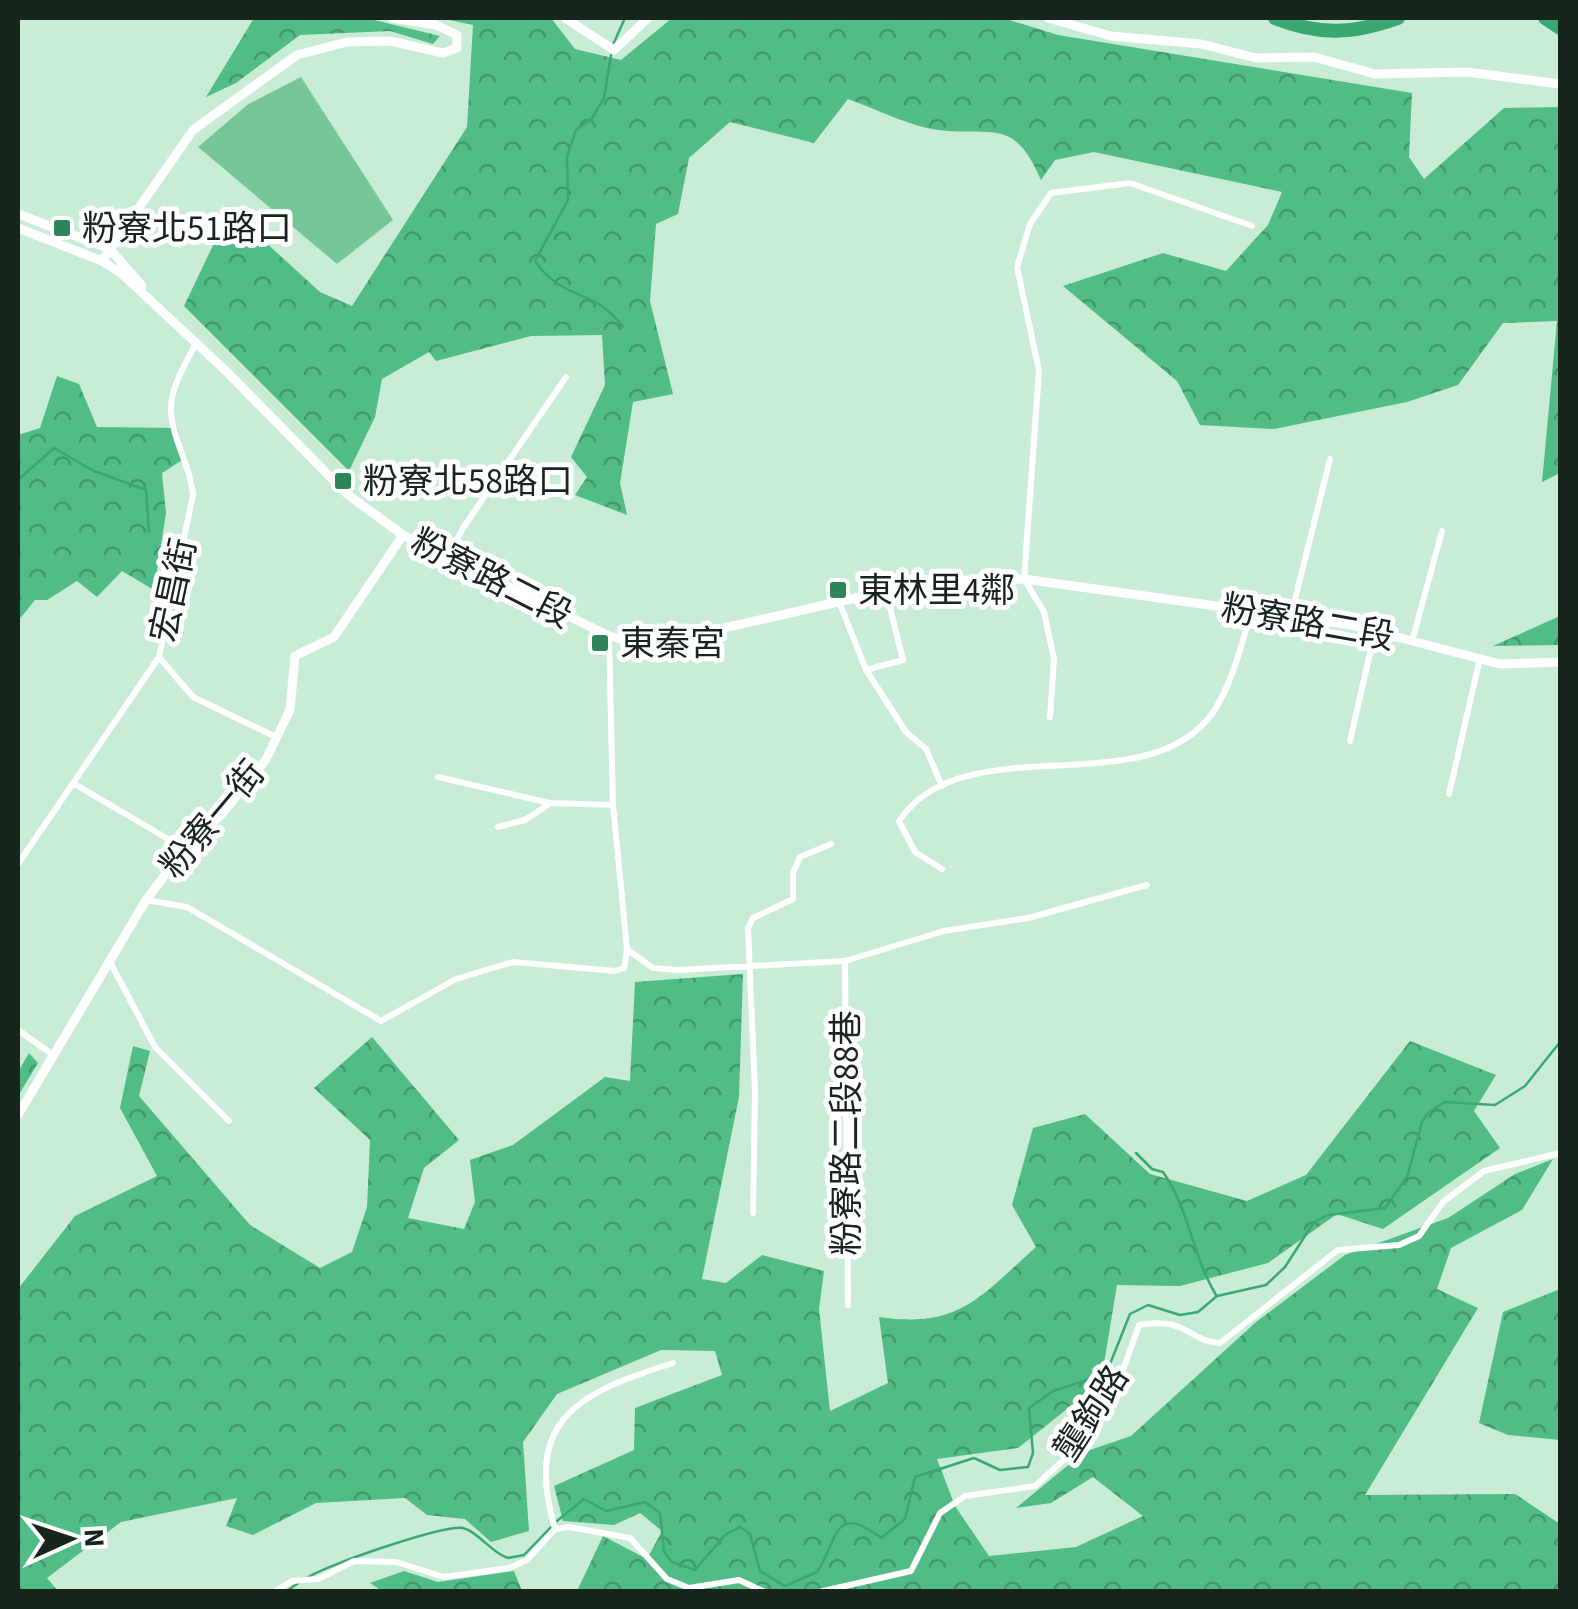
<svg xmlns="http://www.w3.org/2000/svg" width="1578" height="1609" font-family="'Source Sans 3','Noto Sans TC',sans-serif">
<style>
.grass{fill:#77c69a}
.forest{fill:url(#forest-crowns)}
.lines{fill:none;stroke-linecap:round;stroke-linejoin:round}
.stream{stroke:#3ba773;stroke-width:2.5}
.river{stroke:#3ba773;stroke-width:14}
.street{stroke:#fff;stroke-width:6}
.secondary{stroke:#fff;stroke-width:9}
.poi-dot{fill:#2d855a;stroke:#fff;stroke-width:4}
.labels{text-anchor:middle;stroke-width:10;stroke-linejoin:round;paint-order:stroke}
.poi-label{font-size:35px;fill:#17251c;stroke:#fff;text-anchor:start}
.street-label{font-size:35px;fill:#17251c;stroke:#fff}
</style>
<defs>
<pattern id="forest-crowns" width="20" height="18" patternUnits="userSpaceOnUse" patternTransform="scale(2.5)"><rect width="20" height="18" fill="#52bc86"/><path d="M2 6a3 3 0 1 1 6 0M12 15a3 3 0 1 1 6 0" fill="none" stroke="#43996d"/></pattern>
</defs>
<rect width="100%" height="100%" fill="#c8ecd6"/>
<path class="grass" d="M 301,77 L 393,220 L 337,264 L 198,147 L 247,105 Z"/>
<path class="forest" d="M 254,18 L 366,18 L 440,36 L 433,44 L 390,31 L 300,35 L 236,83 L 206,97 Z
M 440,18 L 551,18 L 575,49 L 621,60 L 672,18 L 1003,18 L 1058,35 L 1412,93 L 1409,157 L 1424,179 L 1504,108 L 1560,107 L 1560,473 L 1542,482 L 1557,321 L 1503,323 L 1458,385 L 1407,402 L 1274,429 L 1200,425 L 1177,381 L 1063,286 L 1163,253 L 1226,271 L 1268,225 L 1282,192 L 1094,152 L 1055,160 L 1041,180 C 1013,116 994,137 938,130 C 909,126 876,109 848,99 L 814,143 L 730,122 L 689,158 L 678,214 L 656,224 L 650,301 L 673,394 L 633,402 L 620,483 L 627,515 L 575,495 L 587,477 L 571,457 L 605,385 L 602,335 L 531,336 L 436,361 L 429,352 L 382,379 L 375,417 L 349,471 L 184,306 L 230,210 L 320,292 L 352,306 L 467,127 L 473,25 Z
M 57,376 L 79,384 L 97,427 L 177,428 L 184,459 L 162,473 L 166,513 L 154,590 L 122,571 L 97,597 L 77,581 L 47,600 L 35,600 L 18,621 L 18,435 L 40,428 Z
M 1560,616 L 1560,645 L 1493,646 Z
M 743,974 L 739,1097 L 702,1279 L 726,1283 L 762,1255 L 824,1271 L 819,1309 L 830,1411 L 888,1383 L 879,1317 C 959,1329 980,1297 1036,1247 L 1012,1205 L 1033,1128 L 1085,1114 L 1150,1174 L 1247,1201 L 1306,1175 L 1410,1041 L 1496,1075 L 1474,1111 L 1500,1148 L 1383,1229 L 1337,1214 L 1268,1263 L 1180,1286 L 1117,1285 L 1101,1382 L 1018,1448 L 937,1459 L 955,1506 L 989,1556 L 1076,1547 L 1143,1516 L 1093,1477 L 1051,1503 L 1016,1508 L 1084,1452 L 1131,1436 L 1256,1322 L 1345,1255 L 1448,1218 L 1515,1174 L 1553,1159 L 1522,1210 L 1451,1248 L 1437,1289 L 1478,1308 L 1365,1495 L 1515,1494 L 1560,1524 L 1560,1591 L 577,1591 L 603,1536 L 647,1559 L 662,1531 L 640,1513 L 614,1525 L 563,1521 L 554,1486 L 634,1450 L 635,1408 L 722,1375 L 715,1351 L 661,1350 L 557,1394 L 523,1442 L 529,1531 L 491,1542 L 465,1519 L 427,1515 L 405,1498 L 316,1503 L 253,1535 L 226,1526 L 237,1498 L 121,1522 L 47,1578 L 58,1591 L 18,1591 L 18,1289 L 75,1216 L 157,1176 L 120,1108 L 133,1046 L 150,1051 L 139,1096 L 250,1225 L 320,1268 L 352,1252 L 367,1207 L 370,1140 L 314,1088 L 372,1037 L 459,1140 L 424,1168 L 408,1218 L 464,1229 L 475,1202 L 470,1160 L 513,1145 L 605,1077 L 630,1081 L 635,982 Z
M 29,1053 L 38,1063 L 18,1096 L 18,1072 Z
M 1560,1289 L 1560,1440 L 1508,1435 L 1479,1423 L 1503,1312 Z
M 404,1571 L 438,1582 L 514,1571 L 522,1591 L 382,1591 L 370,1583 Z"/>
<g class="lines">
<path class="stream" d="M 612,47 L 625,18
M 611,55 L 604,98 L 592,118 L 576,130 L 567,156 L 568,200 L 535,261 C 564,303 593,286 623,327
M 18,480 L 54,448 L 94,471 L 146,490 L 149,532
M 1136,1153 L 1152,1169 L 1163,1172 C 1190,1211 1192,1255 1216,1295
M 557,1521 L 584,1499 L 606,1511 L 645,1502 L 660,1513 L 664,1552 L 672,1562 L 695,1570 L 725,1535 L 740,1527 L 750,1534 L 760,1571 L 785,1586 L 817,1572 C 838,1543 832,1500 881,1538 L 905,1519 L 915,1477 L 974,1458 L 1000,1470 L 1028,1467 L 1033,1453 L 1029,1408 L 1053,1391 L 1106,1374 L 1130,1314 L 1148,1305 L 1180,1315 L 1198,1312 L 1217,1296 L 1266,1285 L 1285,1267 L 1314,1222 L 1328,1215 L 1385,1208 L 1407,1177 L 1422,1122 L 1429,1112 L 1445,1102 L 1495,1105 L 1525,1086 L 1560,1042
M 307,1578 C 323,1566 445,1524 463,1528 C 479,1532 491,1553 508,1558 L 524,1555 L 551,1527
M 285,1592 L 300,1582"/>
<path class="river" d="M 1275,18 C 1320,36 1353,34 1398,18
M 1545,18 L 1560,28"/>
<path class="street" d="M 449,556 L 463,528 L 566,377
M 886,591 L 903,660 L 866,670 L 906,732 L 926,749 L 942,786
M 840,604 L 866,670
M 1291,615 L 1330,459
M 1412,641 L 1442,531
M 159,657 L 193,697 L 274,736
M 1050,717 L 1054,659 L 1044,612 L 1024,579 L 1039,371 L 1017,267 L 1030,224 L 1051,193 L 1130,183 L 1252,226
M 1350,741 L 1375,631
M 438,777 L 550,803 L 613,805
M 73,783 L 185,849
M 1449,794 L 1480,658
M 498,827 L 525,820 L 549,804
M 18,864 L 159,657 L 193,495 C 191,466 172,440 171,410 C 170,388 186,363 196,343
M 942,869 L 915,852 L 899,821 C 964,723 1148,808 1214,711 C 1233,682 1241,644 1252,611
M 146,900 L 187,907 L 381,1021 L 456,979 L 513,962 L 615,971 L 624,968 L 627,949 L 613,805 L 609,636
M 628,950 L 653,968 L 678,970 L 845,961 L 944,931 L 1028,918 L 1147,885
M 109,960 L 155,1047 L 229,1121
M 845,961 L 848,1305
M 18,1030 L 53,1055
M 753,1213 L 755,1091 L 748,928 L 753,918 L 793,899 L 793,873 L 800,857 L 831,844
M 555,1529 C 523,1419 578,1393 673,1363
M 274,1592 L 292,1581 L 318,1579 L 354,1561 L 396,1562 L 444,1577 L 509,1568 L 527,1560 L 555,1529 L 569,1527 L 630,1538 L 667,1579 L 689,1588 L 739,1580 L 765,1592
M 819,1592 L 911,1571 L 940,1513 L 965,1496 L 1035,1486 L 1070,1454 L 1075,1433 L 1117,1387 L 1139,1325 C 1187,1316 1189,1342 1220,1343 L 1338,1250 L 1399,1245 L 1419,1236 L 1443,1202 L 1484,1171 L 1560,1153"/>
<path class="secondary" d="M 565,18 L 614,50 L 648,18
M 1048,18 L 1111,36 L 1201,44 L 1256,58 L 1314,57 L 1375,74 L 1467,72 L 1560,84
M 18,214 L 110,249 L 142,286
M 18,228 L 102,261 L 121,273 L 227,372 L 347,494 L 403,535 L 609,636 L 629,641 L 680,638 L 886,591 L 966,580 L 1024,579 L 1351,625 L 1500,664 L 1560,662
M 102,261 L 193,130 L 297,55 L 347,42 L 390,41 L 443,53 L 457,48 L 457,35 L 436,25 L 392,18
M 18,1115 L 146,900 L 185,849 L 221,815 L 265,761 L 290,710 L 295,656 L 334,637 L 403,535"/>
</g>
<g class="poi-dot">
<rect x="52" y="218" width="20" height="20" rx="5"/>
<rect x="333" y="471" width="20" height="20" rx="5"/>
<rect x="828" y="580" width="20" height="20" rx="5"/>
<rect x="590" y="633" width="20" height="20" rx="5"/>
</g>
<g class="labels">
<g class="poi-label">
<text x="82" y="240">粉寮北51路口</text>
<text x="363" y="493">粉寮北58路口</text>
<text x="858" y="602">東林里4鄰</text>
<text x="620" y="655">東秦宮</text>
</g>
<g class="street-label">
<text transform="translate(492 578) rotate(27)" y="12">粉寮路二段</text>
<text transform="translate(173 590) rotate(-78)" y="12">宏昌街</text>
<text transform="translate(1308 622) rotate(10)" y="12">粉寮路二段</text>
<text transform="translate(212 819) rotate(-50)" y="12">粉寮一街</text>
<text transform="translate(846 1133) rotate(-90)" y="12">粉寮路二段88巷</text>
<text transform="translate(1091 1413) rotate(-57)" y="12">壟鉤路</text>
</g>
</g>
<rect width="1578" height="1609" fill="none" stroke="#17251c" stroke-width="40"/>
<g transform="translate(70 1539) rotate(87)" stroke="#ffffff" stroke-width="8" paint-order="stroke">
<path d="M0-8L18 38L0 25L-18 38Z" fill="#17251c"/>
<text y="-15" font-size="28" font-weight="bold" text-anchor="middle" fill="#17251c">N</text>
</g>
</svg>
